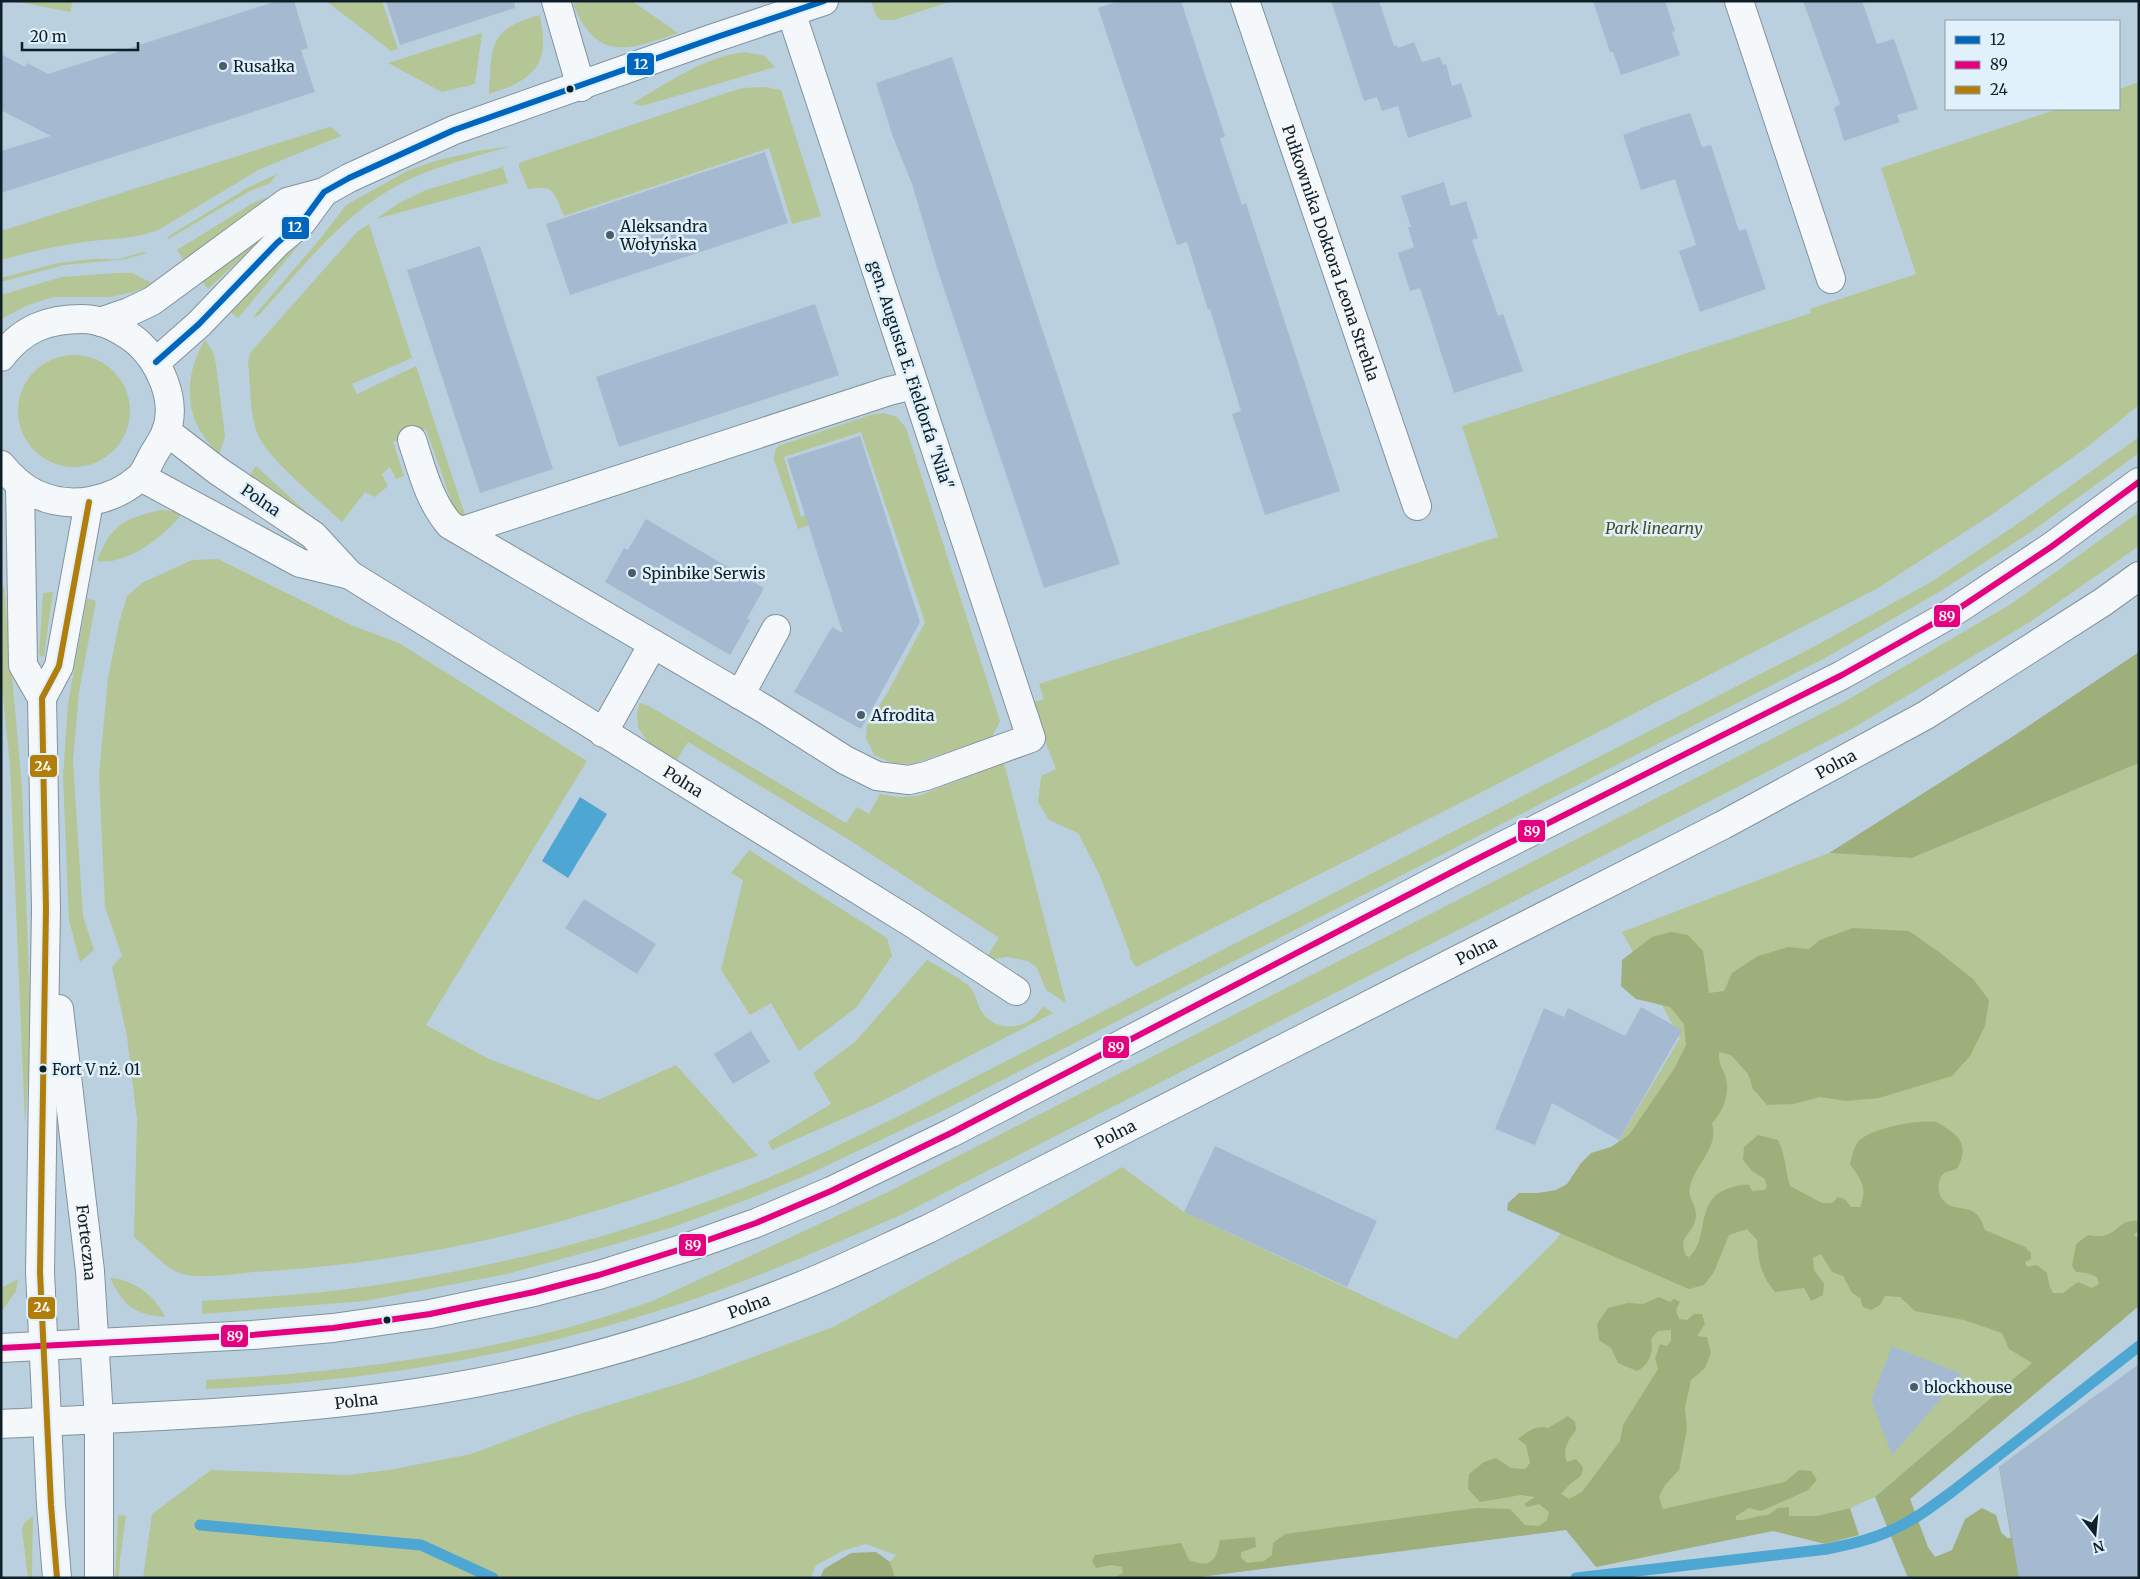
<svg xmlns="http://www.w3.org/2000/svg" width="2140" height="1579" font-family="Merriweather,serif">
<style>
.green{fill:#b4c695}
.forest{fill:#9eaf7b}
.water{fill:#4da7d2}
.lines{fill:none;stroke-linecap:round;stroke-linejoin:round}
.stream{stroke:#4da7d2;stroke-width:11}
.building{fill:#a5bad0}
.minor-casing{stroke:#81929e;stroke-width:30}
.minor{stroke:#f5f8fa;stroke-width:28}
.bus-1-casing{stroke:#e1f1fc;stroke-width:10}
.bus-2-casing{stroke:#e1f1fc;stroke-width:10}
.bus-3-casing{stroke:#e1f1fc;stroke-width:10}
.bus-1{stroke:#0065bd;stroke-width:6}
.bus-2{stroke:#e5007d;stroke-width:6}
.bus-3{stroke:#b17e0c;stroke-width:6}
.poi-dot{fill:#4b5d68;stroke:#e1f1fc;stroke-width:2}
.bus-dot{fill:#0f1f28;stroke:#e1f1fc;stroke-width:2}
.labels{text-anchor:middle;stroke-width:5;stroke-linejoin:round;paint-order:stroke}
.bus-label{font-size:15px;fill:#0f1f28;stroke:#e1f1fc;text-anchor:start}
.poi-label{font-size:16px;fill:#0f1f28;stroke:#e1f1fc;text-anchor:start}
.street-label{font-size:16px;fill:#0f1f28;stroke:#e1f1fc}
.park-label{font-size:16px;font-style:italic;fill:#464c22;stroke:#e1f1fc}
.line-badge{stroke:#e1f1fc;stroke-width:2}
.badge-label{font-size:14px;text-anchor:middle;font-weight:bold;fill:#fff}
</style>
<rect width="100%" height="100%" fill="#bad0df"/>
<path class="green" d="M 14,1 L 73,1 L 70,12 Z
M 326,1 L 382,1 L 398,49 L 391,51 Z
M 583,1 L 632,1 L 678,33 C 629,50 597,63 573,4 Z
M 874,1 L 952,1 L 894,20 L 882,20 L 877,17 L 871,2 Z
M 540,15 C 541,25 544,37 543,47 C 540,77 514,86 489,94 C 492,47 487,29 540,15 Z
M 482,33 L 475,84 L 442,92 L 388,63 Z
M 745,52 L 765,56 L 775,67 L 642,106 L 633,103 C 668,83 703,57 745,52 Z
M 2139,82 L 2139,405 L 2086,448 L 1991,515 L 1878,588 L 1474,796 L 1136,967 L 1130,958 L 1130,953 L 1100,876 L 1078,833 L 1049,820 L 1038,802 L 1041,776 L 1056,769 L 1039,726 L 1042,725 L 1034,702 L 1044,699 L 1039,684 L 1498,537 L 1462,426 L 1811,313 L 1810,309 L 1916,274 L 1881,168 L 2058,109 L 2119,109 L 2119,89 Z
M 764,87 L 781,90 L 821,216 L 792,224 L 769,148 L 564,216 C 554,193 555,184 528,189 L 519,167 L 519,163 L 726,93 L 743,88 Z
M 329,127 L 333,128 L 341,136 L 260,169 L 160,229 C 135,240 111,238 84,242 C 56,246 29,252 1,260 L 1,231 Z
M 511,146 C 472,158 429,167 393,188 C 339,218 300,271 258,316 L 253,317 L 320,239 L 346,205 L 409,170 L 439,160 L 478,151 Z
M 503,167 L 508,183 L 376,219 L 399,203 L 426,190 Z
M 277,174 L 270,183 L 248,192 L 167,240 L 169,236 L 247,188 Z
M 274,195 L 184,260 L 177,250 L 253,203 Z
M 369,224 L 412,358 L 352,384 L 357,394 L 416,366 L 466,518 L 458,520 L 426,429 L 393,442 L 404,476 L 396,479 L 390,467 L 382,474 L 388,486 L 375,497 L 365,492 L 342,522 C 321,502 268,459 258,435 C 249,414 251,385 248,362 L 250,353 L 357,232 Z
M 312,229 L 238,318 L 228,310 L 268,267 Z
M 254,243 L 254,246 L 208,289 L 202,281 Z
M 143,252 L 147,253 L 126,259 L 64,265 L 1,282 L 1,278 L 58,263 L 93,259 L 119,259 Z
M 117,273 L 132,273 L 154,284 L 133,292 L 111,297 L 54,297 L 28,305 L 1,319 L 1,295 L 62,277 Z
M 205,340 L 212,350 L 216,364 L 225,436 L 219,455 C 212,446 203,437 198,427 C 184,399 189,365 205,340 Z
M18 411a56 56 0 1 1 112 0a56 56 0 1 1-112 0Z
M 884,413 L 897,417 L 906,428 L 1000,721 L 992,737 L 912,764 L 892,763 L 874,755 L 866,738 L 867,726 L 889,690 L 925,622 L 861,432 L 784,457 L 801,517 L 807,515 L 810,525 L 798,529 L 774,460 L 775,451 L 778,446 L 870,415 Z
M 2139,437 L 2139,453 L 2031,532 L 1939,592 L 1825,658 L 946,1109 L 807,1175 L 749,1199 L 673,1227 L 605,1247 L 507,1274 L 365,1301 L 202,1314 L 202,1301 C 251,1298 300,1295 348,1289 C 484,1271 619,1237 746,1187 C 798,1166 847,1141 897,1117 L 1817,645 L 1931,582 L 2023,520 Z
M 256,466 L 338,541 L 249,476 Z
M 160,510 L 184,512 C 165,535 128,566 97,561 C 111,525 123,519 160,510 Z
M 2139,512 L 2139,546 L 2030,622 L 1853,728 L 903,1214 C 836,1243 769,1273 700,1297 C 541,1352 374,1382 206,1389 L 206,1380 C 356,1371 512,1352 655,1300 L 888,1192 L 1842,703 L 2011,604 Z
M 218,559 L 351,625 L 399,643 L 587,761 L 426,1025 L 489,1059 L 598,1100 L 676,1065 L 758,1156 C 701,1176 644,1197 586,1214 C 479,1246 365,1266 254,1272 C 233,1274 195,1281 175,1271 C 162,1264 146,1247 134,1237 L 137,1120 L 127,1037 L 112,967 L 122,956 L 105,907 L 99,775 L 108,678 L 119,623 L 127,596 L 142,583 L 192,560 Z
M 1,586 L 4,586 L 22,788 L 31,1032 L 25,1125 L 10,766 L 1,677 Z
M 53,592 L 44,656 L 42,657 L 39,654 L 43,593 Z
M 87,598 L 96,601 L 79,692 L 73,761 L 83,916 L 94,950 L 80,962 L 69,920 L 63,777 L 68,703 Z
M 640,703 L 649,706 L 846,823 L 857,807 L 869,814 L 880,794 L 898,797 L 918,796 L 1004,763 L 1066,1003 L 1046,990 L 1037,968 L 1028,961 L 1007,957 L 984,961 L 999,938 L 851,841 L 688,742 L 676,761 L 653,751 L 638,727 L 637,713 Z
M 2139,763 L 2139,1274 L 1875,1497 L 1850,1508 L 1817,1516 L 1789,1516 L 1633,1544 L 1625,1520 L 1190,1578 L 894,1578 L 890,1562 L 896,1555 L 866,1544 L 842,1551 L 815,1566 L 811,1578 L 143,1578 L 152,1514 L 211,1470 L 348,1475 L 389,1470 L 471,1454 L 573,1416 L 691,1380 L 833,1327 L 1036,1217 L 1122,1167 L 1184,1212 L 1456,1339 L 1556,1240 L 1619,1140 L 1680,1038 L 1622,932 L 1829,853 L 1912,858 Z
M 749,850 L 887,938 L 892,956 L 857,1007 L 799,1051 L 771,1003 L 750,1015 L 721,970 L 743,880 L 731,873 Z
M 927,960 C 939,967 962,979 970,987 C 976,993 977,1005 982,1012 C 998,1035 1031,1029 1043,1006 L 1053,1013 L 876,1104 L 772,1150 L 768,1142 L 831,1104 L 813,1073 L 855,1042 Z
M 110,1278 C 133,1279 156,1296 165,1317 C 133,1314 124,1306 110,1278 Z
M 18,1279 L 16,1291 L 1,1312 L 1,1288 Z
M 118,1515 L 126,1516 L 120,1559 L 119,1578 L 115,1578 Z
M 33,1516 L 32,1578 L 28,1578 L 22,1529 L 25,1522 Z"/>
<path class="forest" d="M 2139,652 L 2139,763 L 1912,858 L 1829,853 L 2012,737 Z
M 1853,928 L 1909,931 L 1939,952 L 1973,979 L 1989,1000 L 1985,1026 L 1970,1056 L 1952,1076 L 1879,1098 L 1846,1101 L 1820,1097 L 1793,1104 L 1767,1105 L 1753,1089 L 1748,1074 L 1731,1055 L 1719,1052 C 1719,1069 1722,1065 1726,1078 C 1730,1094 1723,1112 1712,1123 C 1719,1149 1695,1164 1690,1187 C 1687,1199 1700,1209 1695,1221 C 1690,1237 1678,1236 1686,1256 L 1689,1257 C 1711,1238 1693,1199 1730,1188 C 1736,1186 1742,1184 1749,1185 L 1752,1191 L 1764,1190 L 1767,1187 L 1765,1179 L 1752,1171 L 1743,1160 L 1744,1147 L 1758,1135 L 1778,1140 C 1786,1155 1785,1170 1790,1186 L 1822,1203 L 1832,1203 L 1838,1197 L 1845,1199 L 1851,1207 L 1860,1207 C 1868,1187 1861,1180 1850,1164 C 1852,1157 1854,1147 1858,1142 C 1869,1128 1919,1119 1936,1122 C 1939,1123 1943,1126 1946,1128 C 1964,1139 1967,1150 1957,1169 C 1954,1170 1949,1171 1946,1172 C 1935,1178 1937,1196 1946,1203 C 1953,1209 1964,1207 1972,1211 C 1979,1214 1983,1223 1985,1230 L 2025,1247 L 2031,1253 L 2031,1259 L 2025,1262 L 2027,1267 L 2037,1265 L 2047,1273 L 2049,1284 L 2053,1293 L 2063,1293 L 2078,1282 L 2092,1288 L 2099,1284 L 2097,1277 L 2087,1273 L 2076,1272 L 2072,1266 L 2076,1244 L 2088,1235 C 2119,1242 2114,1218 2138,1221 L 2139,1230 L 2134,1235 L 2136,1237 L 2139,1236 L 2139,1306 L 1910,1499 L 1928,1547 L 1935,1557 L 1952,1550 L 1965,1519 L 1982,1508 L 1996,1515 L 2001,1532 L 2007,1538 L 2011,1538 L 1999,1467 L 2098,1394 L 2117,1403 L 2139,1578 L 1908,1578 L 1875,1497 L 2032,1363 L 2009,1349 L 2002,1333 L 1964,1320 L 1915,1311 L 1900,1297 L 1885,1296 L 1880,1305 L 1871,1310 L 1863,1307 L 1860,1298 L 1852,1293 L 1843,1276 L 1832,1272 L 1821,1254 L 1813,1258 L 1814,1270 L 1824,1284 L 1823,1295 L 1811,1301 L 1804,1288 L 1775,1292 C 1761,1276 1758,1260 1757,1240 L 1747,1229 L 1729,1235 L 1714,1272 L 1704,1285 L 1689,1289 L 1507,1210 L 1508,1203 L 1519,1193 L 1538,1193 L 1556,1190 L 1567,1184 L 1581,1163 L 1591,1153 L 1611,1147 L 1629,1135 L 1674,1069 L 1686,1045 L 1684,1024 L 1670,1007 L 1636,999 L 1621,986 L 1622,960 L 1652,937 L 1671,932 L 1688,935 L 1703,951 L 1709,993 L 1724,991 L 1732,973 L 1758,956 L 1788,947 L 1809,949 L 1820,940 Z
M 1659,1297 L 1670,1302 L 1674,1299 L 1680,1302 L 1676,1310 L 1679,1319 L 1687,1320 L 1694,1314 L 1702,1314 L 1705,1324 L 1697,1336 L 1707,1337 L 1711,1353 L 1705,1368 L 1691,1380 L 1685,1408 L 1687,1429 L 1679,1470 L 1665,1485 L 1659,1497 L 1663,1509 L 1785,1482 L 1799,1470 L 1811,1471 L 1817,1480 L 1808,1490 L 1784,1501 L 1761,1511 L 1749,1508 L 1736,1516 L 1736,1520 C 1748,1521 1756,1515 1768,1515 L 1778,1508 L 1789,1507 L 1789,1516 L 1817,1516 L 1850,1508 L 1859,1535 L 1825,1544 L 1773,1531 L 1596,1567 L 1566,1530 L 1192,1578 L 1114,1578 L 1123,1573 L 1122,1567 L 1111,1565 L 1096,1568 L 1092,1561 L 1095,1555 L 1181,1543 L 1189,1560 C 1211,1569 1216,1561 1220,1540 L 1255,1537 L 1256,1547 L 1241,1552 L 1241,1558 L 1247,1563 L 1264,1561 L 1272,1555 L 1273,1543 L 1285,1534 L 1477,1508 L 1510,1509 L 1525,1525 L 1539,1526 L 1547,1520 L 1549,1512 L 1539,1504 L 1527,1507 L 1524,1504 L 1535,1497 L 1521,1495 L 1480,1502 L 1468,1489 L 1469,1474 L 1484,1462 L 1496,1458 L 1511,1468 L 1525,1469 L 1530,1463 L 1526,1445 L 1518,1439 C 1527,1432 1537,1424 1548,1428 L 1568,1416 L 1575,1422 L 1576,1430 C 1568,1441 1562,1448 1567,1462 L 1576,1459 L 1583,1467 L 1581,1476 L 1570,1484 L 1561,1494 L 1569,1499 L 1582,1492 L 1620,1441 L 1623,1425 L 1658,1369 L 1655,1358 L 1660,1344 L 1667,1346 L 1671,1341 L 1671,1330 L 1658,1331 L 1651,1339 C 1654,1353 1649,1365 1637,1371 L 1618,1363 L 1611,1348 L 1599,1340 L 1597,1324 L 1608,1308 L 1628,1303 L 1643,1304 Z
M 876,1552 L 890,1562 L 895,1578 L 820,1578 L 824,1569 L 851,1553 Z"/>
<path class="water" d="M 580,797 L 607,814 L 568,878 L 542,861 Z"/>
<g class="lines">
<path class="stream" d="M 200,1525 L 421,1545 L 493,1578
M 1576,1578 L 1828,1549 C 1850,1544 1874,1539 1894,1529 C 1916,1519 1934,1505 1953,1491 L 2139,1346"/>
</g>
<path class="building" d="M 277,1 L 294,1 L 308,48 L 301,50 L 315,92 L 1,193 L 1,151 L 51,136 L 1,110 L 1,54 L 25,67 L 27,63 L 48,74 Z
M 386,1 L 514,1 L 515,8 L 400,45 Z
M 1119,1 L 1181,1 L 1225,136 L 1220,139 L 1242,205 L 1246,203 L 1340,491 L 1265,515 L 1232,414 L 1241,411 L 1210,309 L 1208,310 L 1187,242 L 1177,245 L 1098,8 Z
M 1331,1 L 1379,1 L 1394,46 L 1397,45 L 1398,48 L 1414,42 L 1422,62 L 1440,57 L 1443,65 L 1446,64 L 1452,86 L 1461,83 L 1472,117 L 1408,138 L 1398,106 L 1382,111 L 1377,97 L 1364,101 Z
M 1593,1 L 1665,1 L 1675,31 L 1672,32 L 1680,55 L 1621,75 L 1613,52 L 1610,52 Z
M 1803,1 L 1862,1 L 1877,44 L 1894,39 L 1918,109 L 1897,115 L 1900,122 L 1844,141 L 1834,108 L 1840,104 Z
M 952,57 L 1120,564 L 1044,588 L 937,268 L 912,184 L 893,137 L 876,83 Z
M 1690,113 L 1702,147 L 1711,145 L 1739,231 L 1746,229 L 1766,289 L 1700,312 L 1679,251 L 1696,245 L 1675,179 L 1641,190 L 1623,135 L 1640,129 L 1640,128 Z
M 765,152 L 788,223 L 570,295 L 546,224 Z
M 1444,182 L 1451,206 L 1466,201 L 1478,238 L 1472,240 L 1498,316 L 1503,314 L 1523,371 L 1454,393 L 1420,288 L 1410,291 L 1398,253 L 1414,247 L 1408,227 L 1411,227 L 1401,196 Z
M 480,246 L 553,469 L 480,493 L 407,270 Z
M 815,304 L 839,375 L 619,447 L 596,377 Z
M 860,436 L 920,622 L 861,729 L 794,692 L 832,627 L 843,633 L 787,459 Z
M 646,519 L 764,588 L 747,619 L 750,620 L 730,655 L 605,582 L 624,548 L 628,550 Z
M 584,899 L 656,944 L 637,974 L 565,928 Z
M 1641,1007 L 1682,1030 L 1619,1140 L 1552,1103 L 1535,1145 L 1495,1129 L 1544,1008 L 1564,1017 L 1568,1008 L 1625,1036 Z
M 751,1031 L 770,1062 L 733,1084 L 714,1054 Z
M 1215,1146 L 1377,1221 L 1347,1287 L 1184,1212 Z
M 1892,1346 L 1962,1374 L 1892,1455 L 1871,1400 Z
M 2139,1364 L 2139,1578 L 2019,1578 L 1999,1467 Z"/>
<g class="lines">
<defs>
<g id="minor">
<path d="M 556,1 L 581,87"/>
<path id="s1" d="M 1245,1 L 1417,506"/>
<path d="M 1739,1 L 1831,279"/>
<path d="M 100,322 L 129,312 L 152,301 L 287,202 L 324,192"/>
<path d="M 1,357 C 23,328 48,319 83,319 C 103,319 120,329 135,340 C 159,360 178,400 166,432 C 163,440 157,448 153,455 C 149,462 145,473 139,478 C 112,502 70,510 36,494 C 22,488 11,477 1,465"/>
<path d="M 156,362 L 199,324 L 277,243 L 302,222 L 324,192 L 349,178 L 454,130 L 714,38 L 824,1"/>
<path d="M 412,440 C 422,470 429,501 450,525 L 766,710 L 845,760 L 877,776 L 909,780 L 926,776 L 1031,738 L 791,12"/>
<path d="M 141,477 L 300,563 L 350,575 L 313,535 L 218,471 L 166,431"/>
<path d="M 20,484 L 23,665 L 42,698"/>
<path d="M 462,531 L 889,391 L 914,385"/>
<path id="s2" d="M 350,575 L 912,923 L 1016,991"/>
<path d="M 740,695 L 776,629"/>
<path d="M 603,733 L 653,644"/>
<path id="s3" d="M 59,1009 L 90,1271 L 99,1419 L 99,1578"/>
<path d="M 1,1348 L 252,1335 L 333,1328 L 430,1314 L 534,1292 L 599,1275 L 694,1245 L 756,1223 L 831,1191 L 951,1133 L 1475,860 L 1842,675 L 1952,613 L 2051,547 L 2139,482"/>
<path id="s4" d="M 1,1424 C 148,1416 296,1413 441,1389 C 563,1369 686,1332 801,1286 C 844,1269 886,1248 928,1229 L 1723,825 L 1926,715 L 2103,602 L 2139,576"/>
<path d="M 57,1578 L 51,1505 L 40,1272 L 46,909 L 42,698 L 59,666 L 89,502"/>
</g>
</defs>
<use href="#minor" class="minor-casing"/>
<use href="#minor" class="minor"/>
<defs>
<path id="bus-1" d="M 156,362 L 199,324 L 277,243 L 302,222 L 324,192 L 349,178 L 454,130 L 714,38 L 824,1"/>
<path id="bus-2" d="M 1,1348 L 252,1335 L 333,1328 L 430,1314 L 534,1292 L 599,1275 L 694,1245 L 756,1223 L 831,1191 L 951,1133 L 1475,860 L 1842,675 L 1952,613 L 2051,547 L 2139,482"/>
<path id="bus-3" d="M 57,1578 L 51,1505 L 40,1272 L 46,909 L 42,698 L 59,666 L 89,502"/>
</defs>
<use href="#bus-1" class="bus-1-casing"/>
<use href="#bus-2" class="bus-2-casing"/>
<use href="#bus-3" class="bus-3-casing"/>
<use href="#bus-1" class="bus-1"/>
<use href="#bus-2" class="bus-2"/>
<use href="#bus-3" class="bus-3"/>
</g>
<g class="poi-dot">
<circle cx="223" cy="66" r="5"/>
<circle cx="610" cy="235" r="5"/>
<circle cx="632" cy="573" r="5"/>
<circle cx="861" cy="715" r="5"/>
<circle cx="1914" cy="1387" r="5"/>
</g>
<g class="bus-dot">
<circle cx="570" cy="89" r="4.5"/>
<circle cx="43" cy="1069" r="4.5"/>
<circle cx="387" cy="1320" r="4.5"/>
</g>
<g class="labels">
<g class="bus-label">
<text x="52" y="1075">Fort V nż. 01</text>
</g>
<g class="poi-label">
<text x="233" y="72">Rusałka</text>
<text x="620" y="232">Aleksandra<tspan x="620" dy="18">Wołyńska</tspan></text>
<text x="642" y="579">Spinbike Serwis</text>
<text x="871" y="721">Afrodita</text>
<text x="1924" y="1393">blockhouse</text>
</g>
<g class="street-label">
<text dy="6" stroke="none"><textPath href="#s1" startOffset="266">Pułkownika Doktora Leona Strehla</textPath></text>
<text transform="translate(911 375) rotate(72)" y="6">gen. Augusta E. Fieldorfa "Nila"</text>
<text transform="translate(261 500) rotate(34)" y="6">Polna</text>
<text dy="6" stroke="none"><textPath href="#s4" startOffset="1976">Polna</textPath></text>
<text dy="6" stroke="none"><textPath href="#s2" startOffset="392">Polna</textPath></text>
<text dy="6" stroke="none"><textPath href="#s4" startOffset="1571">Polna</textPath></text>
<text dy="6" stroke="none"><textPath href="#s4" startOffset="1166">Polna</textPath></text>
<text dy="6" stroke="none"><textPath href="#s3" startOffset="235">Forteczna</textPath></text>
<text dy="6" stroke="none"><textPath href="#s4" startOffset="761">Polna</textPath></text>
<text dy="6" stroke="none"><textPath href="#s4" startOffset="356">Polna</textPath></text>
</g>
<g class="park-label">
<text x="1654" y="534">Park linearny</text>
</g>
</g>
<g class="line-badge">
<rect x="626" y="52" width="29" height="24" rx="5" fill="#0065bd"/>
<rect x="281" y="216" width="29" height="24" rx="5" fill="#0065bd"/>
<rect x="1933" y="604" width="28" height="24" rx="5" fill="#e5007d"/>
<rect x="29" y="754" width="29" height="24" rx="5" fill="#b17e0c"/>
<rect x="1517" y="819" width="29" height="24" rx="5" fill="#e5007d"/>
<rect x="1102" y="1035" width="28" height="24" rx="5" fill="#e5007d"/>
<rect x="678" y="1233" width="29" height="24" rx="5" fill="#e5007d"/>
<rect x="27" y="1296" width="29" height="24" rx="5" fill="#b17e0c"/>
<rect x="220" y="1324" width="29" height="24" rx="5" fill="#e5007d"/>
</g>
<g class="badge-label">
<text x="641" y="69">12</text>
<text x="295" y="232">12</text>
<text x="1947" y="621">89</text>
<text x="43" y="771">24</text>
<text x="1532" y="836">89</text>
<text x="1116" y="1052">89</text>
<text x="693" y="1250">89</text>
<text x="42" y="1312">24</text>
<text x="235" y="1341">89</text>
</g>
<rect width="2140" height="1579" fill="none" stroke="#0f1f28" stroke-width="5"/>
<rect x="1945" y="20" width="175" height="90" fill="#e1f1fc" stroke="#8d9da7"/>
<rect x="1955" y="36" width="25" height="8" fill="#0065bd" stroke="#8d9da7"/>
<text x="1990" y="45" font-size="15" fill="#0f1f28">12</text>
<rect x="1955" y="61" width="25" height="8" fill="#e5007d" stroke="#8d9da7"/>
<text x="1990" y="70" font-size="15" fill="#0f1f28">89</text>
<rect x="1955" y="86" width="25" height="8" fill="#b17e0c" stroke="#8d9da7"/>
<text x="1990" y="95" font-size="15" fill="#0f1f28">24</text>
<g transform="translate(2095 1534) rotate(164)" stroke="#e1f1fc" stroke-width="4" paint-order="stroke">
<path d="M0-4L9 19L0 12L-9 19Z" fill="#0f1f28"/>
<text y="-8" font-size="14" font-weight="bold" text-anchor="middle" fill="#0f1f28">N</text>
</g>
<path d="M22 42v8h116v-8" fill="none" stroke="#0f1f28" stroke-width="2.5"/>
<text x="30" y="42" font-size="15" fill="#0f1f28" stroke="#e1f1fc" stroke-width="4" paint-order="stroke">20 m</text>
</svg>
